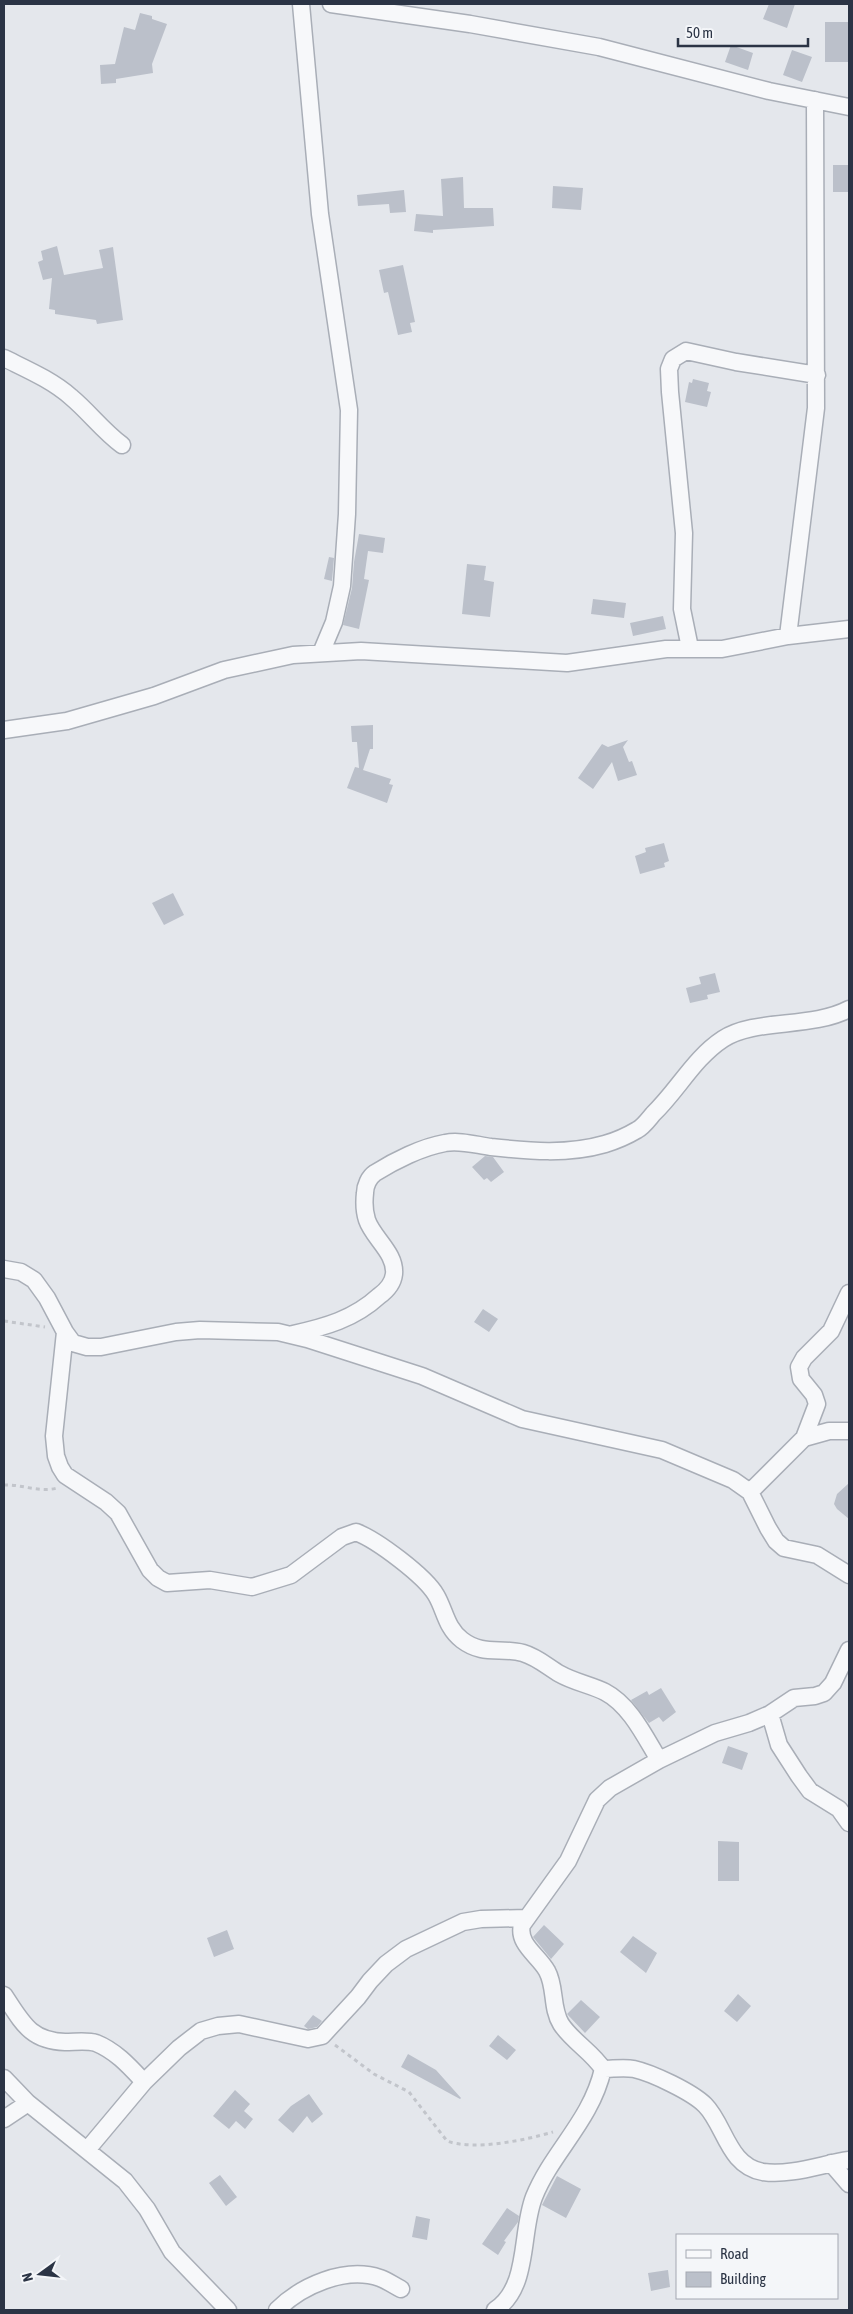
<svg xmlns="http://www.w3.org/2000/svg" width="853" height="2314" font-family="'Asap Condensed',sans-serif">
<style>
.building{fill:#bbc0ca}
.lines{fill:none;stroke-linecap:round;stroke-linejoin:round}
.minor-casing{stroke:#a9aeb7;stroke-width:19}
.path{stroke:#c2c5cb;stroke-width:3;stroke-dasharray:4 4;stroke-linecap:butt}
.minor{stroke:#f7f8fa;stroke-width:16}
</style>
<rect width="100%" height="100%" fill="#e4e7ec"/>
<path class="building" d="M 769,4 L 795,4 L 787,28 L 763,19 Z
M 140,13 L 152,16 L 152,19 L 167,24 L 152,64 L 153,73 L 116,79 L 116,83 L 101,84 L 100,65 L 115,64 L 124,27 L 135,30 Z
M 825,22 L 849,22 L 849,62 L 825,62 Z
M 731,45 L 753,53 L 748,70 L 725,62 Z
M 792,50 L 812,57 L 802,82 L 783,75 Z
M 833,165 L 849,165 L 849,192 L 833,192 Z
M 463,177 L 464,208 L 493,208 L 494,226 L 433,230 L 433,233 L 414,231 L 416,214 L 443,216 L 441,179 Z
M 553,186 L 583,188 L 581,210 L 552,208 Z
M 404,190 L 406,212 L 390,213 L 389,204 L 358,206 L 357,195 Z
M 57,246 L 64,275 L 103,268 L 99,250 L 113,247 L 123,320 L 97,324 L 96,320 L 55,314 L 55,310 L 49,309 L 52,278 L 43,280 L 38,262 L 43,260 L 41,251 Z
M 403,265 L 415,322 L 410,323 L 412,332 L 398,335 L 388,292 L 384,293 L 379,270 Z
M 693,379 L 709,383 L 707,391 L 711,392 L 707,407 L 685,402 L 689,382 L 692,383 Z
M 359,534 L 385,538 L 383,553 L 368,551 L 364,579 L 369,580 L 359,629 L 343,625 L 352,588 L 354,562 Z
M 329,557 L 334,558 L 332,581 L 324,579 Z
M 467,564 L 486,566 L 484,580 L 494,582 L 490,617 L 462,614 Z
M 593,599 L 626,603 L 624,618 L 591,614 Z
M 663,616 L 666,629 L 633,636 L 630,623 Z
M 373,725 L 373,749 L 370,749 L 363,770 L 391,779 L 389,784 L 393,785 L 387,803 L 347,788 L 355,767 L 359,768 L 357,742 L 352,742 L 351,726 Z
M 628,740 L 623,747 L 629,762 L 632,761 L 637,775 L 618,781 L 612,762 L 593,789 L 578,778 L 602,744 L 608,747 Z
M 664,843 L 669,861 L 664,863 L 665,867 L 640,874 L 635,856 L 646,852 L 645,848 Z
M 173,893 L 184,915 L 164,925 L 152,903 Z
M 715,973 L 720,992 L 707,995 L 708,999 L 690,1003 L 686,988 L 701,984 L 699,977 Z
M 485,1156 L 493,1157 L 504,1172 L 491,1182 L 487,1178 L 484,1180 L 472,1167 Z
M 483,1309 L 498,1319 L 489,1332 L 474,1322 Z
M 849,1483 L 849,1519 L 837,1509 L 834,1504 L 837,1494 Z
M 661,1688 L 676,1712 L 663,1722 L 659,1717 L 649,1723 L 631,1700 L 647,1691 L 649,1695 Z
M 728,1746 L 748,1753 L 742,1770 L 722,1763 Z
M 718,1841 L 739,1842 L 739,1881 L 718,1881 Z
M 544,1925 L 564,1944 L 551,1959 L 533,1937 Z
M 227,1930 L 234,1949 L 214,1957 L 207,1938 Z
M 633,1936 L 657,1953 L 646,1973 L 620,1952 Z
M 738,1994 L 751,2006 L 737,2022 L 724,2011 Z
M 581,2000 L 600,2017 L 585,2033 L 567,2014 Z
M 313,2015 L 322,2021 L 317,2027 L 308,2029 L 304,2026 Z
M 498,2035 L 516,2050 L 507,2060 L 489,2046 Z
M 408,2054 L 436,2070 L 461,2098 L 460,2099 L 401,2067 Z
M 235,2090 L 250,2104 L 244,2111 L 253,2119 L 245,2129 L 236,2121 L 229,2129 L 213,2116 Z
M 309,2094 L 323,2114 L 312,2123 L 307,2116 L 293,2133 L 278,2120 L 291,2106 Z
M 220,2175 L 237,2197 L 226,2206 L 209,2183 Z
M 557,2176 L 581,2189 L 566,2218 L 542,2205 Z
M 507,2208 L 519,2216 L 518,2222 L 504,2241 L 506,2242 L 498,2255 L 482,2244 Z
M 416,2216 L 430,2219 L 427,2240 L 412,2237 Z
M 668,2270 L 670,2287 L 651,2291 L 648,2273 Z"/>
<g class="lines">
<defs>
<path id="minor" d="M 301,4 L 320,214 L 349,410 L 347,514 L 342,586 L 334,622 L 321,653
M 331,4 L 470,24 L 599,47 L 769,91 L 849,107
M 4,358 C 26,369 52,380 71,397 C 89,412 103,431 122,445
M 788,636 L 816,408 L 815,100
M 690,648 L 682,609 L 684,533 L 670,392 L 669,369 L 673,359 L 686,351 L 736,362 L 817,375
M 4,730 L 67,721 L 154,696 L 224,670 L 293,655 L 361,651 L 567,663 L 666,649 L 722,649 L 788,636 L 849,629
M 4,1269 L 21,1272 L 34,1280 L 47,1298 L 65,1332 L 73,1343 L 87,1347 L 101,1347 L 176,1332 L 200,1330 L 278,1332 L 307,1339 L 422,1376 L 522,1419 L 662,1450 L 733,1480 L 750,1492 L 768,1528 L 776,1541 L 784,1548 L 817,1555 L 849,1575
M 65,1332 L 54,1436 L 56,1456 L 60,1467 L 65,1475 L 106,1502 L 118,1513 L 150,1570 L 158,1578 L 167,1583 L 210,1580 L 252,1587 L 291,1575 L 342,1537 L 356,1532 C 377,1540 425,1576 436,1595 C 445,1610 446,1628 462,1640 C 483,1656 500,1647 523,1653 C 537,1657 548,1667 560,1674 C 574,1682 591,1685 605,1692 C 630,1705 645,1737 659,1760
M 293,1334 C 325,1327 354,1319 379,1296 C 386,1291 393,1283 394,1274 C 396,1253 373,1238 367,1220 C 364,1211 364,1202 365,1193 C 365,1186 369,1177 375,1173 C 394,1161 422,1147 445,1143 C 460,1140 476,1145 491,1147 C 529,1151 567,1155 605,1144 C 615,1141 627,1136 637,1130 C 643,1127 648,1120 653,1114 C 678,1090 694,1058 723,1039 C 755,1018 811,1029 849,1009
M 804,1438 L 817,1404 L 814,1395 L 801,1379 L 799,1367 L 804,1358 L 831,1331 L 849,1293
M 750,1492 L 804,1438 L 829,1431 L 849,1431
M 770,1714 L 779,1745 L 799,1776 L 810,1791 L 839,1809 L 849,1823
M 4,1995 C 22,2022 30,2041 65,2042 C 75,2042 87,2040 96,2043 C 116,2051 130,2067 144,2082
M 603,2069 C 613,2069 624,2067 634,2069 C 652,2073 692,2092 705,2105 C 725,2125 728,2166 763,2172 C 791,2176 822,2164 849,2160
M 4,2078 L 28,2103 L 125,2181 L 147,2209 L 172,2252 L 228,2310
M 4,2119 L 28,2103
M 87,2150 L 144,2082 L 179,2048 L 201,2031 L 218,2026 L 239,2024 L 308,2039 L 322,2036 L 358,1997 L 370,1981 L 386,1964 L 406,1949 L 463,1922 L 481,1919 L 527,1918
M 831,2163 L 849,2184
M 277,2310 C 301,2286 345,2266 380,2278 C 388,2281 395,2286 401,2289
M 495,2310 C 530,2287 520,2233 534,2197 C 552,2152 591,2121 603,2069 C 592,2052 572,2041 561,2024 C 551,2008 556,1987 547,1971 C 539,1956 517,1944 522,1925 L 568,1861 L 597,1800 L 610,1788 L 659,1760 L 715,1733 L 749,1723 L 770,1714 L 794,1698 L 815,1696 L 824,1693 L 833,1683 L 849,1650"/>
</defs>
<use href="#minor" class="minor-casing"/>
<path class="path" d="M 4,1321 L 45,1327
M 4,1485 C 21,1484 40,1493 57,1488
M 335,2045 L 374,2074 L 409,2092 L 447,2141 C 474,2151 526,2140 553,2132"/>
<use href="#minor" class="minor"/>
</g>
<rect width="853" height="2314" fill="none" stroke="#2b3445" stroke-width="10"/>
<rect x="676" y="2234" width="162" height="65" fill="#f4f6f9" stroke="#a4a8b1"/>
<rect x="686" y="2250" width="25" height="8" fill="#f7f8fa" stroke="#a4a8b1"/>
<text x="720" y="2259" font-size="15" fill="#2b3445">Road</text>
<rect x="686" y="2272" width="25" height="15" fill="#bbc0ca" stroke="#a4a8b1"/>
<text x="720" y="2284" font-size="15" fill="#2b3445">Building</text>
<g transform="translate(40 2274) rotate(255)" stroke="#f4f6f9" stroke-width="4" paint-order="stroke">
<path d="M0-4L9 19L0 12L-9 19Z" fill="#2b3445"/>
<text y="-8" font-size="14" font-weight="bold" text-anchor="middle" fill="#2b3445">N</text>
</g>
<path d="M678 38v8h130v-8" fill="none" stroke="#2b3445" stroke-width="2.5"/>
<text x="686" y="38" font-size="15" fill="#2b3445" stroke="#f4f6f9" stroke-width="4" paint-order="stroke">50 m</text>
</svg>
